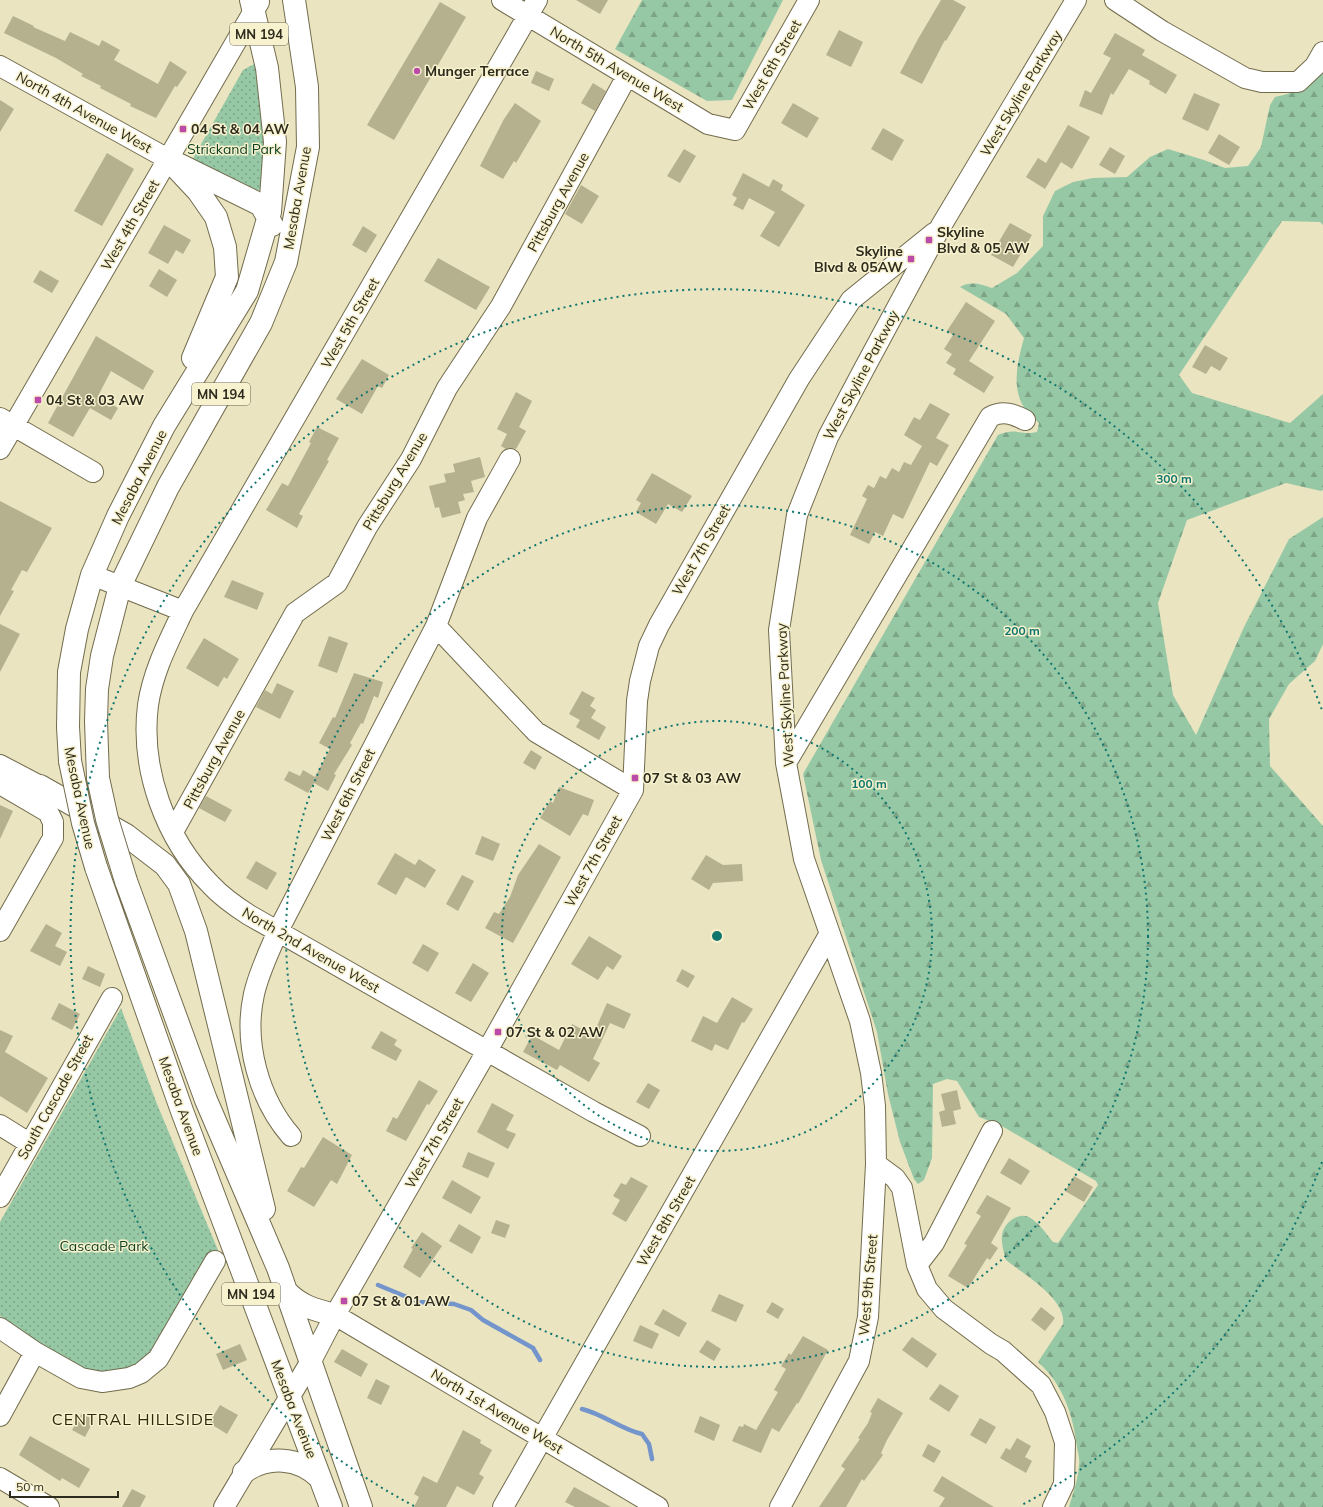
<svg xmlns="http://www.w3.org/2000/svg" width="1323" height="1507" font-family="Mulish,sans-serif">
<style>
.grass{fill:url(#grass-dots)}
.forest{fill:url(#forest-firs)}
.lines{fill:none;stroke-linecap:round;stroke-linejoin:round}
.stream{stroke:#7395cb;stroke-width:4.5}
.building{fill:#b5b08e}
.minor-casing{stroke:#726c4d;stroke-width:22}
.highway-casing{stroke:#726c4d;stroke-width:24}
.minor{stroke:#fff;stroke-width:20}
.highway{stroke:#fff;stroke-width:22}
.highway-bridge-casing{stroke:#726c4d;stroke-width:24;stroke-linecap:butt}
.highway-bridge{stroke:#fff;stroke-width:22}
.ring{fill:none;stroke:#0f766e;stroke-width:2;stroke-dasharray:2 4}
.poi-dot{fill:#ba4ba9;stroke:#f7f1ce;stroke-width:1.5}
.labels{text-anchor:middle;stroke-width:3;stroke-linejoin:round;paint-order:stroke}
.shield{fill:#f7f1ce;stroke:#6a6652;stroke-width:1}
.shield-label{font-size:13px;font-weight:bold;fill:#2d2b1d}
.street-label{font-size:14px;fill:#2d2b1d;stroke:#f7f1ce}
.poi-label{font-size:14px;font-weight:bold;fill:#2d2b1d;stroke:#f7f1ce;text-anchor:start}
.park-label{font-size:14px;fill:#0d3e22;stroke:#f7f1ce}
.quarter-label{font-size:16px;letter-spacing:1px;fill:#2f290b;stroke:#f7f1ce}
.centre{fill:#0f766e;stroke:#f7f1ce;stroke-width:2}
.ring-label{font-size:12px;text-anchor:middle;font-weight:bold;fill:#0f766e;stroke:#f7f1ce;stroke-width:3;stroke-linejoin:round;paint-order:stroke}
</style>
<defs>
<pattern id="grass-dots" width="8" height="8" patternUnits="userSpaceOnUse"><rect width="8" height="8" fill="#97c8a5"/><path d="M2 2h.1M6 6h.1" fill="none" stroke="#7ca386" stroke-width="1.8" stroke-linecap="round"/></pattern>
<pattern id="forest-firs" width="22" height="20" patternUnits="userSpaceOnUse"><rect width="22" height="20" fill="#97c8a5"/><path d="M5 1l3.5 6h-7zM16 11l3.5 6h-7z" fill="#7ca386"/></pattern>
</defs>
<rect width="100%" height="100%" fill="#eae4c1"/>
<path class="grass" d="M 256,63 L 265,104 L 265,161 L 262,189 L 248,192 L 191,162 L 243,70 Z
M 121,1008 L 157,1104 L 220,1255 L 149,1365 L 90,1377 L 0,1316 L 0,1222 Z"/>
<path class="forest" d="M 642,0 L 783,0 L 732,100 L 707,101 L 615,49 Z
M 1323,69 L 1323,225 L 1320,222 L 1282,221 L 1179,375 L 1192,393 L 1290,423 L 1323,394 L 1323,490 L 1321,491 L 1286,483 L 1187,520 L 1158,603 L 1173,695 L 1196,735 L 1244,627 L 1289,539 L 1323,517 L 1323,644 L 1315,661 L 1289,684 L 1269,719 L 1270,766 L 1323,826 L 1323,1507 L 1069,1507 C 1073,1493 1078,1480 1079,1465 C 1080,1459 1078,1453 1077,1447 C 1073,1415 1063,1384 1038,1362 L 1063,1324 C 1067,1299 1023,1274 1006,1260 C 1004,1253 1001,1243 1002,1235 C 1004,1222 1020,1210 1032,1219 C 1040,1224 1047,1235 1053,1242 L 1058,1243 L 1098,1185 L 1096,1181 L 1000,1125 L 979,1117 L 957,1081 L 947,1079 L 933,1084 L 932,1158 L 924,1180 L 918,1184 L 914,1179 L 900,1142 L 888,1094 L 877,1032 L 821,860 L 803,774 L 998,435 C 1017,427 1020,436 1037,432 L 1039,423 C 1035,419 1029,415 1026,410 C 1010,389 1018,360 1024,338 L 1006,314 L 960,287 C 971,281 980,284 992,288 L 1017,273 L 1043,246 L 1043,216 L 1055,191 L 1073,182 L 1093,178 L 1127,177 L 1150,157 L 1168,149 L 1204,160 L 1225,168 L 1248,166 L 1261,147 L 1270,105 L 1275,97 C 1297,92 1310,88 1323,69 Z"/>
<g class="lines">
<path class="stream" d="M 378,1285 L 419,1302 L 454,1304 L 471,1310 L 483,1320 L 533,1348 L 540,1360
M 582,1409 C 603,1414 622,1430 642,1434 L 649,1444 L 652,1459"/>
</g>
<path class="building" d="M 576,0 L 608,0 L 600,14 Z
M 941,0 L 953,0 L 966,7 L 946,41 L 945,40 L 922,84 L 900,73 L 918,39 Z
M 440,2 L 466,17 L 394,140 L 367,125 Z
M 13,16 L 34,26 L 33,27 L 65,41 L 70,32 L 99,46 L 102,40 L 120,50 L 114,60 L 158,84 L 170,61 L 187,72 L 177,87 L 175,86 L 156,118 L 130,106 L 131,104 L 100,88 L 101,86 L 81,76 L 83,74 L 56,58 L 4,33 Z
M 839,30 L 863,42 L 851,67 L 826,55 Z
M 1115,33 L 1145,50 L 1142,55 L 1177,75 L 1166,94 L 1149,84 L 1150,81 L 1129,69 L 1113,95 L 1111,93 L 1102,115 L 1079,106 L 1085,90 L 1091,93 L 1111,58 L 1103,54 Z
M 536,71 L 554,79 L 549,91 L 531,83 Z
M 593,83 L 606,91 L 595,111 L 581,103 Z
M 1194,93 L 1220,104 L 1208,131 L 1182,119 Z
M 0,100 L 14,109 L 0,132 Z
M 515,103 L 541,121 L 516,163 L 514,161 L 503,179 L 480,166 L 504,119 Z
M 793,103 L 819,118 L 807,138 L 781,123 Z
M 1068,125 L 1090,137 L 1072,169 L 1061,162 L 1045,189 L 1026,177 L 1038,158 L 1046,163 Z
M 883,128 L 904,140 L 892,161 L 871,149 Z
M 1219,134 L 1240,147 L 1229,165 L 1208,153 Z
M 1110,147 L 1125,156 L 1115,174 L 1099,165 Z
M 684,149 L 696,156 L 680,183 L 667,176 Z
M 107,153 L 134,169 L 102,226 L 74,211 Z
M 743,173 L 769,187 L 773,179 L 783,185 L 781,190 L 805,205 L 779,247 L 760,236 L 775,212 L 749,198 L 743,210 L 733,205 L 737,198 L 732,195 Z
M 581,185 L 599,196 L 582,224 L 565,214 Z
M 1010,223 L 1032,235 L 1013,267 L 991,255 Z
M 164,225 L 191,240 L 183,254 L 176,250 L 168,264 L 148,253 Z
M 363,226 L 377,235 L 366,253 L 352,245 Z
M 438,258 L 490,287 L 476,310 L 424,281 Z
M 159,269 L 177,280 L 167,297 L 149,286 Z
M 40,270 L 59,281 L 52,293 L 33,282 Z
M 966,302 L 995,321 L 969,361 L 994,377 L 984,393 L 953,374 L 956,369 L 946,363 L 952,354 L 944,349 L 953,335 L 947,331 Z
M 96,336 L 154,371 L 143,390 L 111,371 L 98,396 L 118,408 L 111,420 L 90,408 L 73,437 L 48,423 Z
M 1205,345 L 1228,358 L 1220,371 L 1211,366 L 1206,374 L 1192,367 Z
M 362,359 L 389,375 L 382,388 L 378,386 L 362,414 L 336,399 Z
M 516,392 L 532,401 L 519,427 L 526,431 L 516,449 L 510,448 L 506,449 L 501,446 L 507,434 L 497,429 Z
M 930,403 L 950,414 L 936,438 L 949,445 L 937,466 L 930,462 L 903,519 L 893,514 L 883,536 L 875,532 L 869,544 L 850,535 L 867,499 L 862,496 L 868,485 L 874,488 L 880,476 L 886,479 L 892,468 L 899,472 L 904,462 L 911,465 L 922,446 L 904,435 L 914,417 L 920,420 Z
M 317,427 L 339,438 L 327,460 L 329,461 L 299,514 L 303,516 L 297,528 L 266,510 L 282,483 L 288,486 L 311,443 L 309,442 Z
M 480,457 L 485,477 L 471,481 L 474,492 L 463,494 L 465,500 L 458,502 L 461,513 L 442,518 L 439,507 L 435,508 L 429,486 L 446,482 L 444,474 L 455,472 L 453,464 Z
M 652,473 L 692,496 L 682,512 L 668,504 L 656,524 L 636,512 L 641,503 L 636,500 Z
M 0,501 L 52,528 L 27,572 L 22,570 L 11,590 L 14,591 L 0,616 Z
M 232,580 L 264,593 L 257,610 L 224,597 Z
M 0,624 L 20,634 L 0,672 Z
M 329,636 L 348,643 L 337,673 L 318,666 Z
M 204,638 L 239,659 L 227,679 L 224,677 L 218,687 L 186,668 Z
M 354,673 L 383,682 L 378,698 L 374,696 L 363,724 L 361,723 L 350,743 L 352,745 L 334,774 L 336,775 L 328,791 L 314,783 L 308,793 L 284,780 L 289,771 L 300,776 L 303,770 L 315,777 L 330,749 L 319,743 L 333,717 L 335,718 Z
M 277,683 L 294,691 L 280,719 L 256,707 L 265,690 L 272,694 Z
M 582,691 L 595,698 L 590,706 L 596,710 L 591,718 L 606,727 L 599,740 L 576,727 L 580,720 L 569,714 Z
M 531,750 L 542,757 L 535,770 L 523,763 Z
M 559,787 L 594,800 L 588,816 L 583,814 L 570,836 L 540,818 L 550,801 L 553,803 Z
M 206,796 L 232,810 L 225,822 L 199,808 Z
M 0,805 L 13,811 L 0,839 Z
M 482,836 L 500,844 L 493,861 L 475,854 Z
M 539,844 L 561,857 L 513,943 L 485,928 L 494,912 L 499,914 L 510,897 L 518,875 Z
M 395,853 L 415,865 L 419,859 L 436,870 L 425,888 L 406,877 L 396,895 L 377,884 Z
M 706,855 L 723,865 L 742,864 L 743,881 L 713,883 L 709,890 L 691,879 Z
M 256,861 L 277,873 L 267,890 L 246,878 Z
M 462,875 L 474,881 L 458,911 L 446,904 Z
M 46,924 L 62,933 L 55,946 L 67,952 L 60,966 L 30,951 Z
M 589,936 L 622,956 L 613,970 L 607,966 L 598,980 L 571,964 Z
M 423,944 L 439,953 L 428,972 L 412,963 Z
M 473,963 L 489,973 L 471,1002 L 455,993 Z
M 88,966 L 105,974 L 100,987 L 82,979 Z
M 682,969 L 695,976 L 688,988 L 676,981 Z
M 732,997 L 753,1009 L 744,1023 L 742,1022 L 728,1050 L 715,1044 L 712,1051 L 691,1041 L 703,1016 L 717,1023 Z
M 59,1003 L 80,1014 L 72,1030 L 51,1019 Z
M 607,1003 L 631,1014 L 624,1029 L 610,1023 L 593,1059 L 600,1063 L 589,1082 L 560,1065 L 557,1070 L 523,1052 L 532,1035 L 559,1050 L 572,1024 L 593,1035 Z
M 0,1030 L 13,1036 L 5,1052 L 48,1078 L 27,1113 L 0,1096 Z
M 381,1031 L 397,1040 L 394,1045 L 402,1050 L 396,1061 L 371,1048 Z
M 419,1080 L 438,1091 L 429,1105 L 427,1104 L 406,1141 L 386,1131 L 393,1117 L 397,1119 Z
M 648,1083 L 660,1090 L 649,1109 L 636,1102 Z
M 957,1090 L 961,1109 L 953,1111 L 956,1124 L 942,1127 L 939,1112 L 945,1110 L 941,1094 Z
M 492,1103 L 514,1115 L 506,1130 L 516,1134 L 508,1149 L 477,1132 Z
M 323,1137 L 352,1155 L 337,1184 L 331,1180 L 314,1207 L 287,1191 L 301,1167 L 304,1168 Z
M 468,1152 L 495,1163 L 488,1178 L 462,1167 Z
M 1009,1158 L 1030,1171 L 1021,1185 L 1000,1173 Z
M 1074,1176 L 1093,1187 L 1084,1202 L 1065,1191 Z
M 631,1177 L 648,1186 L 626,1222 L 612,1214 L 620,1200 L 613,1196 L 621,1183 L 626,1185 Z
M 452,1180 L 481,1197 L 471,1214 L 442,1198 Z
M 987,1195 L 1011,1208 L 991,1243 L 998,1248 L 990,1260 L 987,1258 L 968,1288 L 948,1276 L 967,1245 L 964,1244 L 981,1216 L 976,1213 Z
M 496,1220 L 510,1225 L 505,1238 L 491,1233 Z
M 459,1224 L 481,1237 L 472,1254 L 449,1241 Z
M 422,1232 L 442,1246 L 420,1278 L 403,1267 L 413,1249 L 411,1248 Z
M 719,1294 L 744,1305 L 736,1322 L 711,1311 Z
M 772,1302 L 784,1309 L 778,1319 L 766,1312 Z
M 1041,1307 L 1055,1318 L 1045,1331 L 1031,1320 Z
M 663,1309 L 687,1323 L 679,1337 L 654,1324 Z
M 640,1325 L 659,1334 L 652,1349 L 633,1341 Z
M 803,1336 L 828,1350 L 798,1404 L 797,1403 L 779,1432 L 772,1428 L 761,1453 L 732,1441 L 739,1426 L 743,1427 L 744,1424 L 756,1430 L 778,1392 L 774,1390 L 786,1369 L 781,1366 L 789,1353 L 791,1355 Z
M 912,1337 L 937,1354 L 927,1368 L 902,1350 Z
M 707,1340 L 721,1349 L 714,1361 L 699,1352 Z
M 240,1344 L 247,1360 L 223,1370 L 216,1354 Z
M 342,1349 L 368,1364 L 361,1377 L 334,1362 Z
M 376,1379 L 390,1386 L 381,1405 L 367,1398 Z
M 940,1384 L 959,1396 L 949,1412 L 929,1399 Z
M 878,1398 L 903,1413 L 887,1440 L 881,1453 L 883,1455 L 864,1481 L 862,1479 L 846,1507 L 819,1507 L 845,1469 L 841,1466 L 860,1439 L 858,1438 L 868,1423 L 872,1413 L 870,1412 Z
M 220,1405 L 238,1415 L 227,1434 L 209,1423 Z
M 82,1413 L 94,1420 L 85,1437 L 72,1430 Z
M 700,1416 L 720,1425 L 714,1441 L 694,1432 Z
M 980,1418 L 996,1427 L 986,1444 L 970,1435 Z
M 463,1430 L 481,1440 L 480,1443 L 492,1450 L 479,1474 L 484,1477 L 474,1495 L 457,1486 L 446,1507 L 414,1507 L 419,1497 L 414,1494 L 423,1476 L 437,1483 Z
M 30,1436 L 90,1469 L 79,1488 L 62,1478 L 60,1481 L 19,1455 Z
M 1017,1438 L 1031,1446 L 1025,1457 L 1032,1461 L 1026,1473 L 1000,1458 L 1006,1448 L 1010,1450 Z
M 928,1444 L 941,1451 L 934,1463 L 922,1456 Z
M 942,1476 L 994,1507 L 939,1507 L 945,1498 L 933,1491 Z
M 574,1487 L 611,1507 L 575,1507 L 565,1502 Z
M 132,1489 L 146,1496 L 140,1507 L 122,1507 Z"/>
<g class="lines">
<defs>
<path id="minor" d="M 502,0 L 708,124 L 735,130 L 809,0
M 537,0 L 183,611 C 169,641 153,671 148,705 C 140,769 165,839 211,885 C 222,897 235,906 249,915 L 594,1112 L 640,1136
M 1115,0 L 1162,31 L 1245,78 L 1262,82 L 1298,82 L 1315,66 L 1323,52
M 0,66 L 168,159
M 0,418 L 93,472
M 0,449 L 259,2
M 92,575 L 183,611
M 436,626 L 536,732 L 633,790
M 786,763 L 990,417 C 1003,410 1013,414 1025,420
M 0,765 L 40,786
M 0,784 L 48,812 L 53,822 L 53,838 L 0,931
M 173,832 L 295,613 L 337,583 L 367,527 L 411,459 L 447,388 L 501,306 L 627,76
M 0,1125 L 29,1143
M 291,1136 C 259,1099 243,1043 254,994 C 259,972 269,952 278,931 L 436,626 L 477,518 L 510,459
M 876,1164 L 895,1178 L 902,1188 L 917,1265 L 927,1289 L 944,1309 L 991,1344 L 1003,1351 L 1041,1385 L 1055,1412 L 1065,1442 L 1064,1484 L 1053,1507
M 0,1197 L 112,998
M 917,1265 L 934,1243 L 992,1131
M 335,1315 L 658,1507
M 0,1328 L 35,1352 L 81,1378 L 102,1382 L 129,1378 L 141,1373 L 158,1359 L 215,1261
M 0,1416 L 35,1352
M 0,1478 L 49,1507
M 224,1507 L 311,1361 L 335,1315 L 487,1051 L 633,790 L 637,701 L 640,681 L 649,646 L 659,625 L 799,379 L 851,300 L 934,233
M 503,1507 L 829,935
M 780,1507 L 859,1361 L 868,1317 L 876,1164 L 875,1106 L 871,1073 L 860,1021 L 804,859 L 786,763 L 779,630 L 797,515 L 828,437 L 864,369 L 941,226 L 1076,0"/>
<path id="highway" d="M 168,159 L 198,191 L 216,217 L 225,247 L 227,277 L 193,358
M 180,165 L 261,205 L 272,225
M 70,761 L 68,727 L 69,672 L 77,629 L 92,575 L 118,516 L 164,426 L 247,291 L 270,212 L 275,142 L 267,68 L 251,0
M 98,778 L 96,721 L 97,689 L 102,656 L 120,586 L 168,487 L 261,323 L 286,262 L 308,147 L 307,87 L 294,0
M 40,786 L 126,835 L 165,865 L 179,884 L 196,931 L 264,1209
M 96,867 L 182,1111 L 331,1507
M 126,881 L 206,1100 L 278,1268 L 361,1507
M 285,1290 C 299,1306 315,1310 335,1315
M 244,1472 C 268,1455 299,1457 320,1478"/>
</defs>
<use href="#minor" class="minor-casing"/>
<use href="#highway" class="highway-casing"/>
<use href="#minor" class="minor"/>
<use href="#highway" class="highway"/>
<defs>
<path id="highway-bridge" d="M 70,761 L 83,823 L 96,867
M 98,778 L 107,819 L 126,881"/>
</defs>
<use href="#highway-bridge" class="highway-bridge-casing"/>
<use href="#highway-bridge" class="highway-bridge"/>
</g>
<g class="ring">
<circle cx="717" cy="936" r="215"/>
<circle cx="717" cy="936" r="431"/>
<path d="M1322 1162A646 646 0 0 1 1020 1506M414 1506A646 646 0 1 1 1322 710"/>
</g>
<g class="poi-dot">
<circle cx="417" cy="71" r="4"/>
<rect x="179" y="125" width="8" height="8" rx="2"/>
<rect x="925" y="236" width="8" height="8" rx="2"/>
<rect x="907" y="255" width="8" height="8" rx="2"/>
<rect x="34" y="396" width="8" height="8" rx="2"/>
<rect x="631" y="774" width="8" height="8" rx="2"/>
<rect x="494" y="1028" width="8" height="8" rx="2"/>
<rect x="340" y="1297" width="8" height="8" rx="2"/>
</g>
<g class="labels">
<g class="shield">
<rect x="230" y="23" width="58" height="22" rx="3"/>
<rect x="192" y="383" width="58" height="22" rx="3"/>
<rect x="222" y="1283" width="58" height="22" rx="3"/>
</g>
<g class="shield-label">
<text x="259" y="39">MN 194</text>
<text x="221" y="399">MN 194</text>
<text x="251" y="1299">MN 194</text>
</g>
<g class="street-label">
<text transform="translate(772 65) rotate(-60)" y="5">West 6th Street</text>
<text transform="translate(617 69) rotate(31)" y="5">North 5th Avenue West</text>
<text transform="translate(1021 93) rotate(-59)" y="5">West Skyline Parkway</text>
<text transform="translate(84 112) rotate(29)" y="5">North 4th Avenue West</text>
<text transform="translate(297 198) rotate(-80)" y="5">Mesaba Avenue</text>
<text transform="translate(558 202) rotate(-61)" y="5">Pittsburg Avenue</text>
<text transform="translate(130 225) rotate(-60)" y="5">West 4th Street</text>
<text transform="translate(350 323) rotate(-60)" y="5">West 5th Street</text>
<text transform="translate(861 375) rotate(-62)" y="5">West Skyline Parkway</text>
<text transform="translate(139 477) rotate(-63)" y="5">Mesaba Avenue</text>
<text transform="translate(395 481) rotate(-59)" y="5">Pittsburg Avenue</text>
<text transform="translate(701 550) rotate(-60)" y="5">West 7th Street</text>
<text transform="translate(785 695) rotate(-93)" y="5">West Skyline Parkway</text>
<text transform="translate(214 759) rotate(-61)" y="5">Pittsburg Avenue</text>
<text transform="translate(348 795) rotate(-63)" y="5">West 6th Street</text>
<text transform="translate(80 798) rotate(78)" y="5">Mesaba Avenue</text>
<text transform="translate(593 861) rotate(-61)" y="5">West 7th Street</text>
<text transform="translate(311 950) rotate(30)" y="5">North 2nd Avenue West</text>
<text transform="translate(55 1097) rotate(-61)" y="5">South Cascade Street</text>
<text transform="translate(181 1106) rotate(70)" y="5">Mesaba Avenue</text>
<text transform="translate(434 1143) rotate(-60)" y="5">West 7th Street</text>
<text transform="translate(666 1221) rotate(-60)" y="5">West 8th Street</text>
<text transform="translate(868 1285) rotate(-85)" y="5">West 9th Street</text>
<text transform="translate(294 1409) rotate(69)" y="5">Mesaba Avenue</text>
<text transform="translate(497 1411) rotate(31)" y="5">North 1st Avenue West</text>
</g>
<g class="poi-label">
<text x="425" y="76">Munger Terrace</text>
<text x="191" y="134">04 St &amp; 04 AW</text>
<text x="937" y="237">Skyline<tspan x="937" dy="16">Blvd &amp; 05 AW</tspan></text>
<text x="903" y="256" text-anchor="end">Skyline<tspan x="903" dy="16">Blvd &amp; 05AW</tspan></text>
<text x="46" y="405">04 St &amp; 03 AW</text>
<text x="643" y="783">07 St &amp; 03 AW</text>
<text x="506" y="1037">07 St &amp; 02 AW</text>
<text x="352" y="1306">07 St &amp; 01 AW</text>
</g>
<g class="park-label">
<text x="234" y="154">Strickand Park</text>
<text x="104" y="1251">Cascade Park</text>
</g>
<g class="quarter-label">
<text x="133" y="1425">CENTRAL HILLSIDE</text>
</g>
</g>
<circle cx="717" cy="936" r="6" class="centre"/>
<g class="ring-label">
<text x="1174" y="483">300 m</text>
<text x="1022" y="635">200 m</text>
<text x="869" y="788">100 m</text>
</g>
<path d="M10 1491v6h108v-6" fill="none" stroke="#2d2b1d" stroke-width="2"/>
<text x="16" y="1491" font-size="12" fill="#2d2b1d" stroke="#f7f1ce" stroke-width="3" paint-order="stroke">50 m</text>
</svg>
